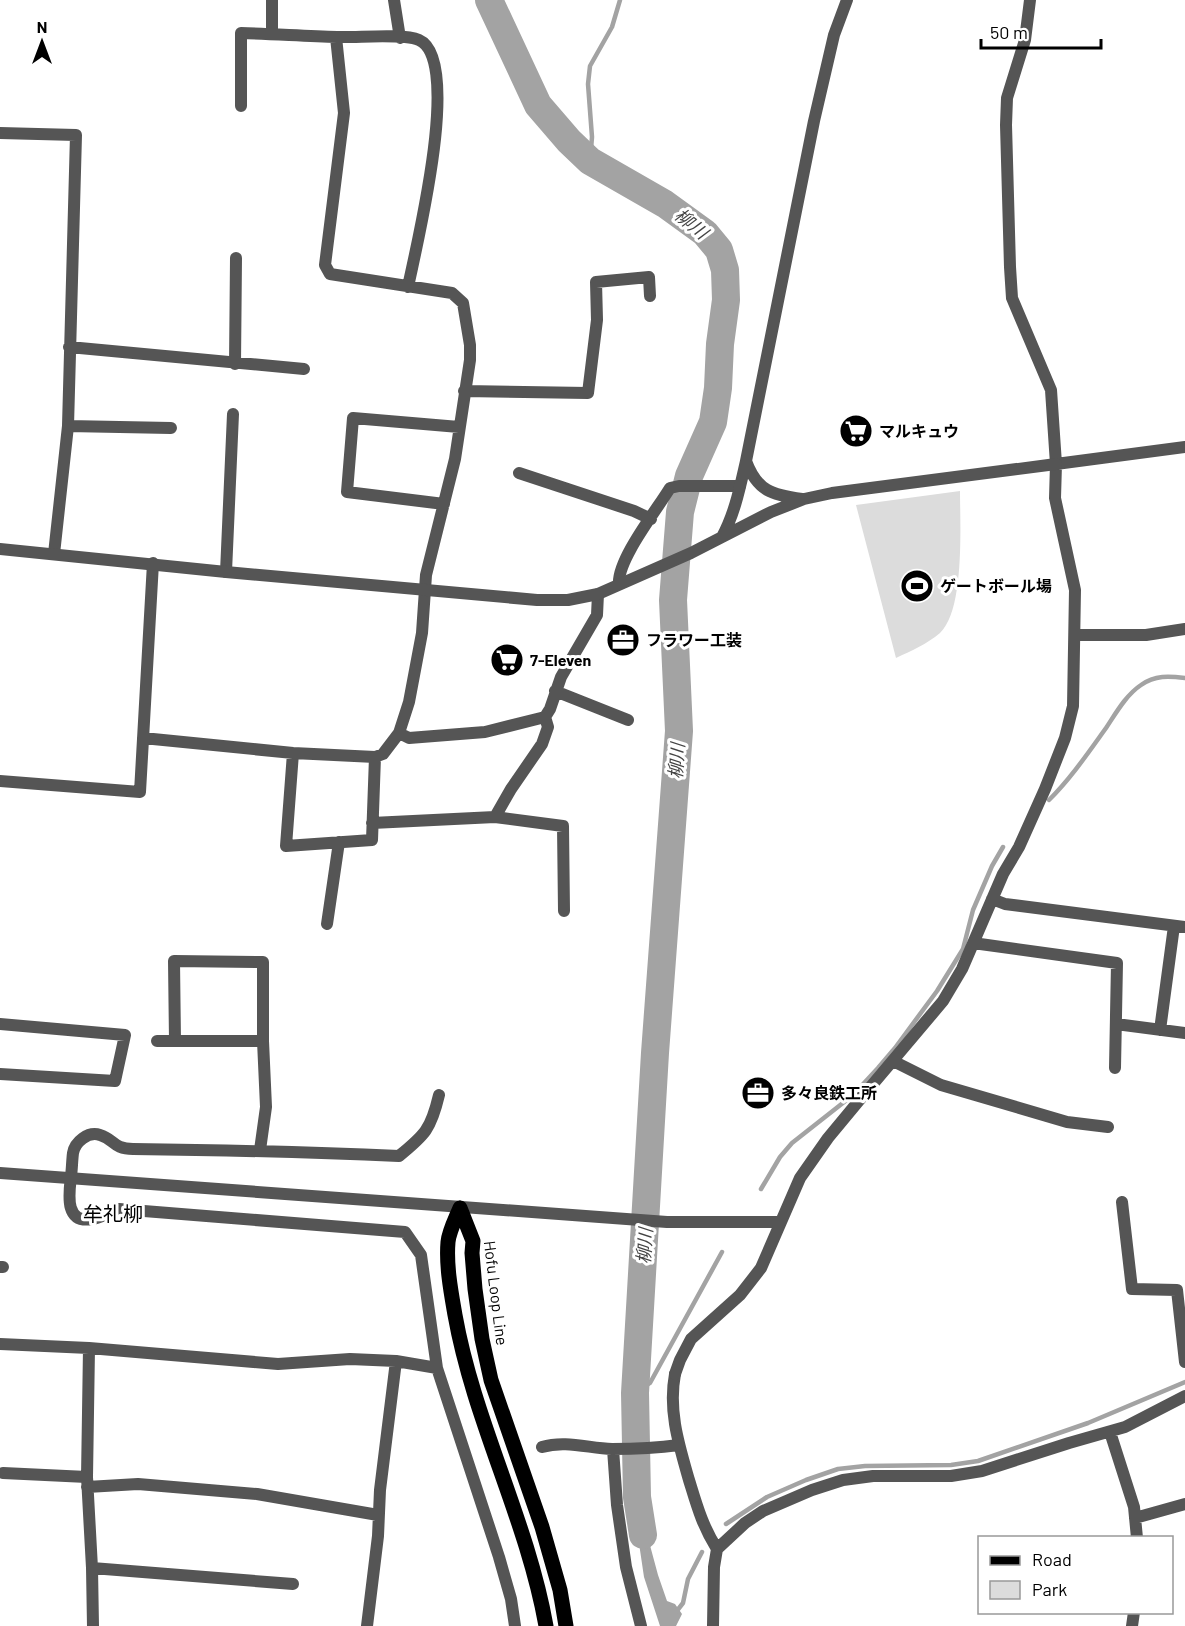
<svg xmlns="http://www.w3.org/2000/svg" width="1185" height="1626" font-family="Barlow,'Noto Sans JP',sans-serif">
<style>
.green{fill:#dcdcdc}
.water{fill:#a3a3a3}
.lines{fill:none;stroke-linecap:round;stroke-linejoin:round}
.stream{stroke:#a3a3a3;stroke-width:4.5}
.river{stroke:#a3a3a3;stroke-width:28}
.minor{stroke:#555;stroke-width:12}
.tertiary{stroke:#555;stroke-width:12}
.primary{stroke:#000;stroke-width:15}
.labels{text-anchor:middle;stroke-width:6;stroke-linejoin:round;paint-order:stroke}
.poi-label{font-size:16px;font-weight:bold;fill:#000;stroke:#fff;text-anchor:start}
.street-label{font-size:16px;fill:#000;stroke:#fff}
.water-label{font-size:18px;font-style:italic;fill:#444;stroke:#fff}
.quarter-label{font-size:20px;fill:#000;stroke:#fff}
</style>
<rect width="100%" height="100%" fill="#fff"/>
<path class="green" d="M 960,491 C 960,524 965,610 940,633 C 927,644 911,651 896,658 L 856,505 Z"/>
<path class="water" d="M 637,1497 L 658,1575 L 667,1601 L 675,1604 L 682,1614 L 676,1626 L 660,1626 L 644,1577 L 636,1523 Z"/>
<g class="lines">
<path class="stream" d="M 590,161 L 592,137 L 588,84 L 590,66 L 612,27 L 620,0
M 1049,800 C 1071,778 1088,753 1106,728 C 1116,713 1126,695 1141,685 C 1155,675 1169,676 1185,678
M 761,1189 L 780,1157 L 792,1143 L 853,1095 L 878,1068 L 895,1048 L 937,991 L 963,949 L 973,910 L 992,866 L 1003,847
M 635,1393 L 650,1383 L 722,1252
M 726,1524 L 767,1497 L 806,1480 L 838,1469 L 865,1466 L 951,1465 L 978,1461 L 1088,1423 L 1185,1382
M 676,1612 L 683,1603 L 688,1579 L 702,1552"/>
<path class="river" d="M 489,0 L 538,105 L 569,141 L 590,161 L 665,204 L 705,233 L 719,250 L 725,270 L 726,300 L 720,344 L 718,388 L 713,422 L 689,476 L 680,512 L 673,600 L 679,731 L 655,1053 L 635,1393 L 637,1497 L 643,1535"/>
<path class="minor" d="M 394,0 L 400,38
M 272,34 L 272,0
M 241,106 L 241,33 C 273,34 305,36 337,37 C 356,38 403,33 419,40 C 463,59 416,247 408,287
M 0,133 L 76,135 L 68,426 L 54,554
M 69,347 L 304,369
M 235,364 L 236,258
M 464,391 L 588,393 L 597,320 L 596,282 L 649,277 L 650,296
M 68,426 L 171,428
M 1056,464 L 1185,447
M 519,473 L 634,511 L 651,519
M 444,504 L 347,492 L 353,418 L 459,427
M 226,572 L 233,414
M 619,584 C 617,560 656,511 670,488 L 679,486 L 740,486
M 1076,635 L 1146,635 L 1185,629
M 555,691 L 628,720
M 399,733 L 409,738 L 485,732 L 545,717 L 550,709 L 561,677 L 597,615 L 598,594
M 143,738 L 293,753 L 375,757
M 293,753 L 286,846 L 372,840 L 375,757 L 383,754 L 399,733 L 409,702 L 422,633 L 426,575 L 455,459 L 470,360 L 470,345 L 463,303 L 452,293 L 330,274 L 325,265 L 344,113 L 336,37
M 0,781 L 140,792 L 153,563
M 495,817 L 563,826 L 564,911
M 372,823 L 495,817 L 511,789 L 542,744 L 548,727 L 545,717
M 992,899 L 1005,904 L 1185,927
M 327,924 L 339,842
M 973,943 L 1117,963 L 1115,1068
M 0,1024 L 125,1035 L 115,1081 L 0,1074
M 1116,1024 L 1185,1033
M 1160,1030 L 1174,926
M 157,1041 L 263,1041 L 266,1107 L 260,1150
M 175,1041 L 174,961 L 263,962 L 263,1041
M 893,1061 L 941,1085 L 1067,1122 L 1108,1127
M 439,1095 C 431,1129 425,1135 399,1156 C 310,1152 221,1150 133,1149 C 113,1149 114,1139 100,1135 C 88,1131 75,1142 73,1153 C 72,1161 72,1169 71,1176 C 69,1194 64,1224 93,1219 C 102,1217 110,1212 119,1209 L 405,1232 L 421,1255 L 437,1368 L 499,1557 L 511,1599 L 515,1626
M 862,1097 L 943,1001 L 962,969 L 1003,874 L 1019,847 L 1045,789 L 1065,738 L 1073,706 L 1075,590 L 1055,498 L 1056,464 L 1051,390 L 1012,298 L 1010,267 L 1006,125 L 1007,98 L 1025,40 L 1030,0
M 1122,1202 L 1132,1289 L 1177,1290 L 1185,1362
M 0,1267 L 3,1267
M 0,1344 L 89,1348 L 278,1364 L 350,1359 L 396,1361 L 437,1368
M 89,1348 L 87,1477 L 92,1568 L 93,1626
M 675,1374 C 668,1411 679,1445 689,1480 C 697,1506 702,1525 717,1549
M 1110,1432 L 1134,1507 L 1137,1538
M 542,1447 C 565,1440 588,1448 612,1449 C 635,1449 657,1448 679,1445
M 613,1449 L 617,1505 L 626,1567 L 641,1626
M 3,1473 L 87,1477
M 87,1487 L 138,1484 L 257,1494 L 378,1515
M 1135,1518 L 1185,1504
M 92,1568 L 293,1584
M 367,1626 L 378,1536 L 380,1490 L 396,1361
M 713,1626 L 714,1567 L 717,1549 L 745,1523 L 763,1511 L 812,1490 L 843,1480 L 873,1476 L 951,1476 L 982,1471 L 1069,1443 L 1125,1427 L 1185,1396
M 1132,1626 L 1134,1612"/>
<path class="tertiary" d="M 746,461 L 814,121 L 834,35 L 847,0
M 722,537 C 735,513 740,487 746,461 C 757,491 772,495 802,499
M 0,549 L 226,572 L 537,600 L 568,600 L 598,594 L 691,553 L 771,512 L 804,499 L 832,493 L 1056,464
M 0,1173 L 667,1222 L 781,1222
M 675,1374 L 680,1360 L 691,1339 L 740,1295 L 761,1268 L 800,1178 L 828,1138 L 862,1097"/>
<path class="primary" d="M 460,1208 C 456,1218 449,1231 448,1242 C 446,1266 451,1292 455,1315 C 474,1422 527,1519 546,1626
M 460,1208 L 473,1241 L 472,1253 L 475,1289 L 482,1339 L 491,1380 L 542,1527 L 560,1590 L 566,1626"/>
</g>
<defs>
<symbol id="supermarket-disc" viewBox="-11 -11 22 22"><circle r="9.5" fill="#000" stroke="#fff"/><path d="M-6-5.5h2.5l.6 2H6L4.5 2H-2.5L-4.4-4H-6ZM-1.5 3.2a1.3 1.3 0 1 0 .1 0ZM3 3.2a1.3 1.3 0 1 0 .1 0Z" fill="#fff"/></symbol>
<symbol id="stadium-disc" viewBox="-11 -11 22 22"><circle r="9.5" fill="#000" stroke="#fff"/><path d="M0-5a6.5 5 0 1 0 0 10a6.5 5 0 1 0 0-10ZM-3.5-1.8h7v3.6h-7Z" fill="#fff"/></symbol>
<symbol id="office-disc" viewBox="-11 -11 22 22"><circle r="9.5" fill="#000" stroke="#fff"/><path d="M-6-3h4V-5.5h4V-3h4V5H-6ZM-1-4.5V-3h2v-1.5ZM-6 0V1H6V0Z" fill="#fff"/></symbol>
</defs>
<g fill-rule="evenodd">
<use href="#supermarket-disc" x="837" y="412" width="38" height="38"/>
<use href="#stadium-disc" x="898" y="567" width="38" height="38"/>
<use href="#office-disc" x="604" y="621" width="38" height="38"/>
<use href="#supermarket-disc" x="488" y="641" width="38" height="38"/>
<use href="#office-disc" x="739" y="1074" width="38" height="38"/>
</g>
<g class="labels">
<g class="poi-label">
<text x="879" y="437">マルキュウ</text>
<text x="940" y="592">ゲートボール場</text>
<text x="646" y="646">フラワー工装</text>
<text x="530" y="666">7-Eleven</text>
<text x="781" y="1099">多々良鉄工所</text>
</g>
<g class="street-label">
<text transform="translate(496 1293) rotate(83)" y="6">Hofu Loop Line</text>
</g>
<g class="water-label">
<text transform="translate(691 224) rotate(39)" y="6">柳川</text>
<text transform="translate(677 761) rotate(-86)" y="6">柳川</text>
<text transform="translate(645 1246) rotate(-86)" y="6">柳川</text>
</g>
<g class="quarter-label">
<text x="113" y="1221">牟礼柳</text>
</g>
</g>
<rect x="978" y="1536" width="195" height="78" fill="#ffffff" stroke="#999999" stroke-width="1.5"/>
<rect x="990" y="1556" width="30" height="9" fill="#000000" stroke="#999999" stroke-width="1.5"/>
<text x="1032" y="1566" font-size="18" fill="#000000">Road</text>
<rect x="990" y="1581" width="30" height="18" fill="#dcdcdc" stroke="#999999" stroke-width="1.5"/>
<text x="1032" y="1596" font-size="18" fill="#000000">Park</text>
<g transform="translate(42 42)" stroke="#ffffff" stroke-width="4.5" paint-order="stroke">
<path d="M0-4.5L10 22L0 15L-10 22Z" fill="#000000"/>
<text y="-9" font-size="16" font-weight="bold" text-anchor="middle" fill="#000000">N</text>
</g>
<path d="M981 39v9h120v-9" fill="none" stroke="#000000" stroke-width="3"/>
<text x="990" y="39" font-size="18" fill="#000000" stroke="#ffffff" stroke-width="4.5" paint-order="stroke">50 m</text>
</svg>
